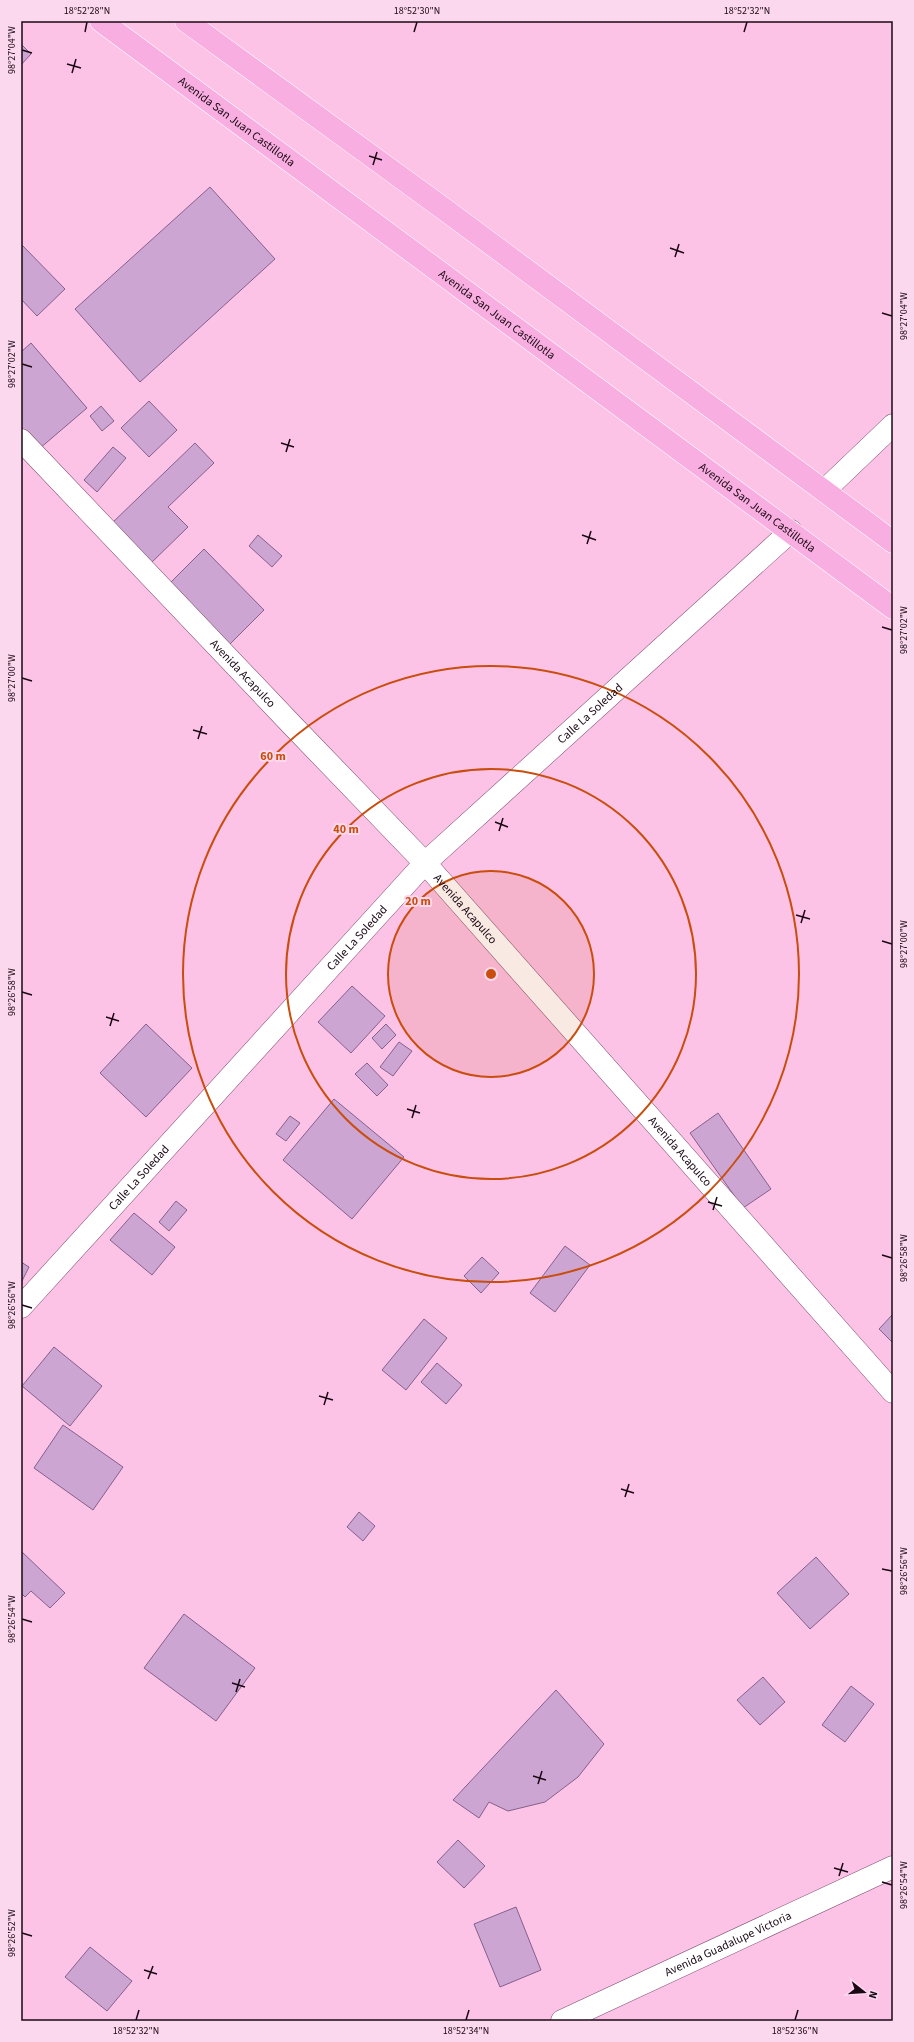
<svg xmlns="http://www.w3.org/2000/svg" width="914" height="2042" font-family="'Source Sans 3',sans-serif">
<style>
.building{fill:#cda5d3;stroke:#84608b}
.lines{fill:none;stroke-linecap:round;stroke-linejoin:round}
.minor-casing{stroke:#80506f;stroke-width:23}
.major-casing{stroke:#fff;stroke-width:23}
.minor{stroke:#fff;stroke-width:22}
.major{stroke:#f8aee0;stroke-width:22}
.ticks{fill:none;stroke:#1a0814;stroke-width:1.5}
.ring{fill:none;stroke:#c94d0d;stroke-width:2}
.labels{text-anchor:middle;stroke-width:4;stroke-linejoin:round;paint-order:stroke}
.street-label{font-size:12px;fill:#1a0814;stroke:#fbd8ed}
.centre{fill:#c94d0d;stroke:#fbd8ed;stroke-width:2}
.ring-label{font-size:12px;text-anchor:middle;font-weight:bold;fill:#c94d0d;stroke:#fbd8ed;stroke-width:4;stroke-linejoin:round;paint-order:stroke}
.neatline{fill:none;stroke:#1a0814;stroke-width:1.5}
.ticks-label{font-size:10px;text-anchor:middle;fill:#1a0814}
</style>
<rect width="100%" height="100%" fill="#fcc3e6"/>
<path class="building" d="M 21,44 L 31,54 L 21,65 Z
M 210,187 L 275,259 L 140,382 L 75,309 Z
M 21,244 L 65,289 L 37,316 L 21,299 Z
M 31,343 L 87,408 L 39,449 L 21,428 L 21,352 Z
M 149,401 L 177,430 L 149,457 L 121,428 Z
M 101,406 L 114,421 L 102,431 L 90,416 Z
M 195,443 L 214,463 L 168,507 L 188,527 L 150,564 L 111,524 Z
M 113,447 L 126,458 L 97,492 L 84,480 Z
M 258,535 L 282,556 L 272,567 L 249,546 Z
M 204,549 L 264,610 L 228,646 L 168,585 Z
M 352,986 L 385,1016 L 351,1053 L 318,1022 Z
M 146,1024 L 192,1068 L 146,1117 L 100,1073 Z
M 386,1024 L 396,1035 L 382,1049 L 372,1038 Z
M 399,1042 L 412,1051 L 393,1076 L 380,1067 Z
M 367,1063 L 388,1085 L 377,1096 L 355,1074 Z
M 334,1099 L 404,1157 L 352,1219 L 283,1160 Z
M 718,1113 L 771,1189 L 743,1208 L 690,1133 Z
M 290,1116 L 300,1123 L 286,1141 L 276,1134 Z
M 176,1201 L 187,1210 L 169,1231 L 159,1222 Z
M 134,1213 L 175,1247 L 152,1275 L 110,1240 Z
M 565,1246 L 590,1265 L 555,1312 L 530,1293 Z
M 482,1257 L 499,1273 L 481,1293 L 464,1276 Z
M 21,1262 L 29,1267 L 22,1281 L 21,1281 Z
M 893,1314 L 893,1343 L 879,1329 Z
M 424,1319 L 447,1338 L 406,1390 L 382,1370 Z
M 54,1347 L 102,1386 L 70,1426 L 22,1386 Z
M 437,1363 L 462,1385 L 446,1404 L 421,1382 Z
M 63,1425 L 123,1467 L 93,1510 L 34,1468 Z
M 359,1512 L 375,1526 L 363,1541 L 347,1527 Z
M 21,1551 L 65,1593 L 50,1608 L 31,1591 L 25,1597 L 21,1593 Z
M 816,1557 L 849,1594 L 810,1629 L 777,1593 Z
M 184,1614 L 255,1668 L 216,1721 L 144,1668 Z
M 763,1677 L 785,1702 L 760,1725 L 737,1700 Z
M 851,1686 L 874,1704 L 845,1742 L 822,1725 Z
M 556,1690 L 604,1744 L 578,1777 L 545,1802 L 508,1811 L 489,1802 L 479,1818 L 453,1800 Z
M 458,1840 L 485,1866 L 464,1888 L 437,1862 Z
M 516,1907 L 541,1970 L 500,1987 L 474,1924 Z
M 90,1947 L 132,1981 L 107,2011 L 65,1977 Z"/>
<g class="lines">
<defs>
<g id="minor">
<path id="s1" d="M 21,440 L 292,725 L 425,863 L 893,1392"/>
<path d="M 825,490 L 893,425"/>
<path id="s2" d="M 21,1307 L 425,863 L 791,531"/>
<path id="s3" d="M 562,2021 L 893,1867"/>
</g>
<g id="major">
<path id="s4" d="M 101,21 L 893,608"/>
<path d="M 186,21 L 444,209 L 893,542"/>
</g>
</defs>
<use href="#minor" class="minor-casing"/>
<use href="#major" class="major-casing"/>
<use href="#minor" class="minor"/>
<use href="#major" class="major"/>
</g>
<path class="ticks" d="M 85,32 L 87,22M 414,32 L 417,22M 744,32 L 747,22M 22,50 L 32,53M 67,64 L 81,68M 72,73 L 76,59M 369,156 L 382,160M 373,165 L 377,152M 670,248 L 684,253M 675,257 L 679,244M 882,313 L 892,316M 22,364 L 32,367M 281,443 L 294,447M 286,452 L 290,439M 582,535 L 596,540M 587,544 L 591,531M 882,627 L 892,630M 22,678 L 32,681M 193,730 L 207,734M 198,739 L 202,726M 495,822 L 508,827M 499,831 L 503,818M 796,915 L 810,919M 801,923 L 805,910M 882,941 L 892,944M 22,992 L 32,995M 106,1017 L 119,1021M 110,1026 L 114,1013M 407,1109 L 420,1113M 412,1118 L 416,1105M 708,1202 L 722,1206M 713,1210 L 717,1197M 882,1255 L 892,1258M 22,1305 L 32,1308M 319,1396 L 333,1400M 324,1405 L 328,1392M 621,1489 L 634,1493M 625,1497 L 629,1484M 882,1569 L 892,1571M 22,1619 L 32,1622M 232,1683 L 245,1687M 236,1692 L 240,1679M 533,1776 L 546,1780M 538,1784 L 542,1771M 834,1868 L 848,1872M 839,1876 L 843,1863M 882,1882 L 892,1885M 22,1933 L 32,1936M 144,1970 L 157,1974M 148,1979 L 153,1966M 136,2020 L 139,2010M 466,2020 L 469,2010M 795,2020 L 798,2010"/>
<circle cx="491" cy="974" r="103" fill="#c94d0d" fill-opacity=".12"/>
<g class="ring">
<circle cx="491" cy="974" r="103"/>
<circle cx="491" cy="974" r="205"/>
<circle cx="491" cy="974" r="308"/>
</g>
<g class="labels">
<g class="street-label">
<text dy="4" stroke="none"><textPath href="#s4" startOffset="169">Avenida San Juan Castillotla</textPath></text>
<text dy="4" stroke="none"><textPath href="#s4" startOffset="493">Avenida San Juan Castillotla</textPath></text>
<text dy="4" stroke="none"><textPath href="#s4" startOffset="817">Avenida San Juan Castillotla</textPath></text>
<text dy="4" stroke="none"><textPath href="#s1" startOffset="322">Avenida Acapulco</textPath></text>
<text dy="4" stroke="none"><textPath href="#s2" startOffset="823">Calle La Soledad</textPath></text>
<text dy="4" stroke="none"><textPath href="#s1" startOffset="646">Avenida Acapulco</textPath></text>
<text dy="4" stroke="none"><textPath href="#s2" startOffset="499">Calle La Soledad</textPath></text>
<text dy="4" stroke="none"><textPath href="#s1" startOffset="970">Avenida Acapulco</textPath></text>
<text dy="4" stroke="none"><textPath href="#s2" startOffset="175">Calle La Soledad</textPath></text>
<text dy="4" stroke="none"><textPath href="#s3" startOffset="183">Avenida Guadalupe Victoria</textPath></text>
</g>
</g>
<circle cx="491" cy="974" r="6" class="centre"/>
<g class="ring-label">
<text x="273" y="760">60 m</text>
<text x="346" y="833">40 m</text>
<text x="418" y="905">20 m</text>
</g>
<rect width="914" height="2042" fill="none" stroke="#fbd8ed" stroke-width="44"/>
<g transform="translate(864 1992) rotate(107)" stroke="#fbd8ed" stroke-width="3" paint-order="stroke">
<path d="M0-3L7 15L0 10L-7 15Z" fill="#1a0814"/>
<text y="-6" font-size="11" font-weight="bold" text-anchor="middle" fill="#1a0814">N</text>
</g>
<rect x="22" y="22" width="870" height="1998" class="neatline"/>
<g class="ticks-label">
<text x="87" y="14">18°52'28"N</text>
<text x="417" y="14">18°52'30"N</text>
<text x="747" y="14">18°52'32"N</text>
<text transform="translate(11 50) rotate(-90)" y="4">98°27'04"W</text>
<text transform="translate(903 316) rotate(-90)" y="4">98°27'04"W</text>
<text transform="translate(11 364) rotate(-90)" y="4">98°27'02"W</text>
<text transform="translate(903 630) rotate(-90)" y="4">98°27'02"W</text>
<text transform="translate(11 678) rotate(-90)" y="4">98°27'00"W</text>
<text transform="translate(903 944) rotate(-90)" y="4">98°27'00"W</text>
<text transform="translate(11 992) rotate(-90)" y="4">98°26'58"W</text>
<text transform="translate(903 1258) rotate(-90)" y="4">98°26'58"W</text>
<text transform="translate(11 1305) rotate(-90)" y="4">98°26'56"W</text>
<text transform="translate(903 1571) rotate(-90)" y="4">98°26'56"W</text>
<text transform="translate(11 1619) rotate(-90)" y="4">98°26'54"W</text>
<text transform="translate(903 1885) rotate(-90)" y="4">98°26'54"W</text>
<text transform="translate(11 1933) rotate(-90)" y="4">98°26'52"W</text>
<text x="136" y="2034">18°52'32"N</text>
<text x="466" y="2034">18°52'34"N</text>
<text x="795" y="2034">18°52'36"N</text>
</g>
</svg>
